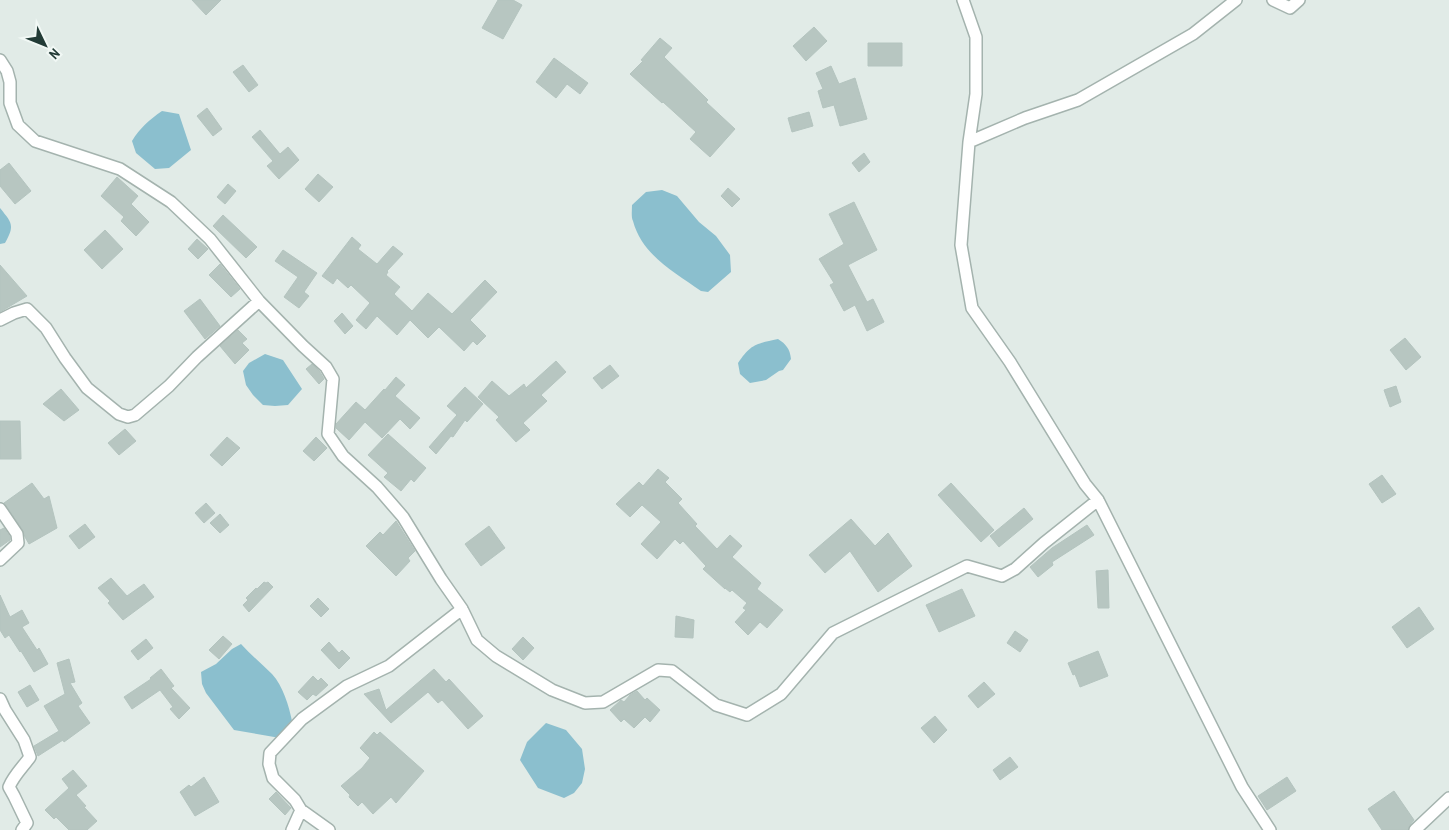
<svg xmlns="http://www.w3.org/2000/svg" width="1449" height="830" font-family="'Archivo Narrow',sans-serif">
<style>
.water{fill:#8bbfce}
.building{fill:#b7c6c1;stroke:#b4c4bf}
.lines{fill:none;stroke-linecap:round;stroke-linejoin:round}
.minor-casing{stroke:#a4b3ae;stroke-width:14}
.minor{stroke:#fff;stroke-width:11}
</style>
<rect width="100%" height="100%" fill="#e1ebe7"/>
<path class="water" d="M 162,111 L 179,114 L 191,150 L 169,168 L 155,169 L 136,153 L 132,141 C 140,128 149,120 162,111 Z
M 662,190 L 677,196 L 699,222 L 716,236 L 730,255 L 731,272 L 708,292 L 701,291 C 674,272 642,255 633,221 C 631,217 632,210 632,205 L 646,192 Z
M 0,208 C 12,223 15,225 5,243 L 0,244 Z
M 778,339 C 786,344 790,349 791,359 L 783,370 L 779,371 L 766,380 L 750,383 L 740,374 L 738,363 C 751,344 755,344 778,339 Z
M 265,354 L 283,360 L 302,389 L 288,405 L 275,406 L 263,405 L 253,395 L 246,385 L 243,371 L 249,363 Z
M 241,644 C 251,655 262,664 272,674 C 283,686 289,706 292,721 L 280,738 L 234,730 L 206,693 L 202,684 L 201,672 L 216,664 L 232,649 Z
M 546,723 L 566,730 L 582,749 L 585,769 L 582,783 L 574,793 L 564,798 L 538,788 L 520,760 L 527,742 Z"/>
<path class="building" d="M 192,0 L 221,0 L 206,15 Z
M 498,0 L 513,0 L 522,5 L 503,39 L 482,28 Z
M 814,27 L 827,41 L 806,61 L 793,46 Z
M 660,38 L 672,48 L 664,57 L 708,100 L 706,102 L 735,129 L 710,157 L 690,139 L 696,132 L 663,102 L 662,103 L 630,74 L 643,61 L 641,60 Z
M 868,43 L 902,43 L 902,66 L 868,66 Z
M 554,58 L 588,83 L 580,94 L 567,84 L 556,98 L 536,82 Z
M 243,65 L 258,85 L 249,92 L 233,72 Z
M 831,66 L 839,84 L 855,78 L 867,119 L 840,126 L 834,105 L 823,108 L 818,91 L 823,89 L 816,73 Z
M 207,108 L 222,129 L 213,136 L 197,116 Z
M 809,112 L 813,126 L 792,132 L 788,118 Z
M 260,130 L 280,154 L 288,147 L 299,160 L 279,179 L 267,166 L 273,161 L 252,137 Z
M 864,153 L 870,162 L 859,172 L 852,163 Z
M 9,163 L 31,191 L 15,204 L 0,186 L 0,170 Z
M 318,174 L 333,187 L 319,202 L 305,189 Z
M 117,177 L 138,196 L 131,204 L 149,222 L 136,236 L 121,221 L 124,217 L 101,196 Z
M 228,184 L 236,191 L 225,204 L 217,197 Z
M 728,188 L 740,199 L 732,207 L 721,196 Z
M 854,202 L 877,250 L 848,265 L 867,302 L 873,299 L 884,322 L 867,331 L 855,305 L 844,311 L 830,285 L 834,283 L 819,259 L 844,244 L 829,214 Z
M 223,215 L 257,247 L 246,258 L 213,226 Z
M 105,230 L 123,249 L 102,269 L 84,250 Z
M 352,237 L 361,245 L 358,249 L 377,264 L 393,246 L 403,254 L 387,271 L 388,272 L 386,275 L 400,287 L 394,294 L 412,311 L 428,293 L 452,314 L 485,280 L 497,292 L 470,320 L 486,336 L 477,345 L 473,341 L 464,351 L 439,327 L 428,338 L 410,320 L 397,335 L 377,316 L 366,329 L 356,320 L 370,303 L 351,285 L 348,288 L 337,278 L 333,284 L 322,276 Z
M 197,239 L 208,249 L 198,259 L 188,249 Z
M 283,250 L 317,273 L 304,292 L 309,296 L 299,308 L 284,297 L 298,277 L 275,261 Z
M 220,264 L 240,289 L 231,297 L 209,275 Z
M 0,265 L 27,296 L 0,312 Z
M 200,299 L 220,326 L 205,339 L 184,311 Z
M 342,313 L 353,326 L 345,334 L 334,321 Z
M 238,330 L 247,339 L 242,343 L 249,350 L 235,364 L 220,346 Z
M 1405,338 L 1421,357 L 1406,370 L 1390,350 Z
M 556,361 L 566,372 L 541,395 L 547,401 L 523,423 L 530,430 L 516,442 L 496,420 L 499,417 L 478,397 L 492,381 L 509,396 L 524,384 L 526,388 Z
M 312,364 L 320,372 L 324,379 L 319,384 L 306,369 Z
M 610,365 L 619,376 L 602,389 L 593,378 Z
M 396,377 L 405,385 L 395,396 L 420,418 L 410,429 L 400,419 L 382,438 L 365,422 L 349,440 L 336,428 L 336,424 L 356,402 L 365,410 L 384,389 L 385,390 Z
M 1396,386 L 1401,402 L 1390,407 L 1384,390 Z
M 465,387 L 483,404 L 467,422 L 465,420 L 453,437 L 451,436 L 436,454 L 429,447 L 457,415 L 447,406 Z
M 61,389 L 79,410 L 64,421 L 43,404 Z
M 0,421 L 20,421 L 21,459 L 0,459 Z
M 125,429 L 136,441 L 119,455 L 108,443 Z
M 388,434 L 426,468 L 414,482 L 411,479 L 401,491 L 384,477 L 388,473 L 368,455 Z
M 227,437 L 240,448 L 222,466 L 210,455 Z
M 316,437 L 327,448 L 314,461 L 303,451 Z
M 658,469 L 669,478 L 665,482 L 682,499 L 678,503 L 697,524 L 695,526 L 717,549 L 730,535 L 742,546 L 732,557 L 761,583 L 757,589 L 783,610 L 767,628 L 760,622 L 748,635 L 735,622 L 746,610 L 743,608 L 747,603 L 732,590 L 730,592 L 725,588 L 725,589 L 703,569 L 706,566 L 683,541 L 680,544 L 675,539 L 657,559 L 641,544 L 661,522 L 642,505 L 630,517 L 616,504 L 639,482 L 643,486 Z
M 1382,475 L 1396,494 L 1382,503 L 1369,484 Z
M 32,483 L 44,499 L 49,496 L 57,528 L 29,544 L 25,537 L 23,530 L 4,503 Z
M 951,483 L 994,530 L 981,542 L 938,495 Z
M 206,503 L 215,513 L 204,523 L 195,513 Z
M 1024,508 L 1033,519 L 999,547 L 990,536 Z
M 220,514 L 229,525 L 220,533 L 210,523 Z
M 851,519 L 875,546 L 888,533 L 912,566 L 878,592 L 850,551 L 825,573 L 809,555 Z
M 396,521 L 415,551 L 408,558 L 410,561 L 396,576 L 366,546 L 380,532 L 383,535 Z
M 85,524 L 95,537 L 79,549 L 69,536 Z
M 1087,525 L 1094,535 L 1052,562 L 1053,565 L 1038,577 L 1030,567 L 1052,548 Z
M 489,526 L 505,548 L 481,566 L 465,544 Z
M 4,528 L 10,537 L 10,540 L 0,547 L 0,530 Z
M 1108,570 L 1109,608 L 1098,608 L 1096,571 Z
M 111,578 L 127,596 L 144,584 L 154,597 L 123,620 L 108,603 L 110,601 L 98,588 Z
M 264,582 L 266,583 L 268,582 L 273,587 L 249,612 L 243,605 L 248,600 L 246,598 L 256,588 L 257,589 Z
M 962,589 L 975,616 L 939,632 L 926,605 Z
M 0,595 L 10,617 L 22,610 L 29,623 L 22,627 L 37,650 L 39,648 L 48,664 L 34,672 L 21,651 L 20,652 L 9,635 L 5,638 L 0,630 Z
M 318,598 L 329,609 L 321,617 L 310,606 Z
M 1419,607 L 1434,629 L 1407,648 L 1392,627 Z
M 676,616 L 694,620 L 693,638 L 675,637 Z
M 1015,631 L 1028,640 L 1020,652 L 1007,643 Z
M 223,636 L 232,644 L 219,659 L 209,650 Z
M 523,637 L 534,648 L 523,660 L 512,649 Z
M 146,639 L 153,648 L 138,660 L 131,651 Z
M 329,642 L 339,653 L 342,650 L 350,658 L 339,669 L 321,650 Z
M 1098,651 L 1108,676 L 1080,687 L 1075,674 L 1073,675 L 1068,663 Z
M 69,659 L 75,682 L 70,683 L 82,703 L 78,706 L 90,723 L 64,742 L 63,740 L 38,756 L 34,746 L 59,731 L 44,706 L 65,694 L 57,663 Z
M 161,669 L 174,686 L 171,688 L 190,708 L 179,719 L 170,709 L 173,707 L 160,690 L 132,709 L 124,697 L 151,679 L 150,678 Z
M 434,669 L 446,682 L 449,679 L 483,716 L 468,729 L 442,700 L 438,703 L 428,692 L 391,723 L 364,694 L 379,689 L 386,710 Z
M 313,676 L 318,681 L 321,678 L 328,685 L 316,696 L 313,694 L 307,700 L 298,692 Z
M 984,682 L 995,694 L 978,708 L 968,696 Z
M 30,685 L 39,700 L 27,707 L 18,692 Z
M 637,691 L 645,700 L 647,698 L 660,710 L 650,722 L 645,717 L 634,728 L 624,719 L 621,722 L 610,710 L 621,700 L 624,702 L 630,695 Z
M 935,716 L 947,730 L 934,743 L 921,728 Z
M 374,732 L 377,735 L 380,732 L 424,771 L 396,803 L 391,797 L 373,814 L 362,802 L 358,806 L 349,797 L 350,795 L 341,786 L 362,768 L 370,758 L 360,748 Z
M 1010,757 L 1018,767 L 1000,780 L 993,770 Z
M 73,770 L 87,786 L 76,795 L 86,806 L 84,807 L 97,821 L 87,830 L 69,830 L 56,817 L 54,819 L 45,810 L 69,788 L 62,779 Z
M 204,777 L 219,802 L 195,816 L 180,792 L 189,785 L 191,787 Z
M 1287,777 L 1296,791 L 1267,810 L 1258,796 Z
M 1394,791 L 1414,820 L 1410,825 L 1408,830 L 1382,830 L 1368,809 Z
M 276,792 L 291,808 L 285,815 L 269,799 Z"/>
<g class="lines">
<defs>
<path id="minor" d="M 963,0 L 976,37 L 976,94 L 969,142
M 1236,0 L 1193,34 L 1078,100 L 1025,118 L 969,142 L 961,245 L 972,308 L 1010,362 L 1085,484 L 1098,500 L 1242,787 L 1270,830
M 1273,0 L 1290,8 L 1299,0
M 0,60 L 7,71 L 10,82 L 10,103 L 18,125 L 35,141 L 120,169 L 171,202 L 210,239 L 259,301 L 303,346 L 326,367 L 333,379 L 328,434 L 343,456 L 377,487 L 403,517 L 441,579 L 462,609 L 477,640 L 496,656 L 552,690 L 585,703 L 603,702 L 658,670 L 672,671 L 716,705 L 747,715 L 781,694 L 833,633 L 967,566 L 1002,576 L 1015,569 L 1044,543 L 1098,500
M 0,320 L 14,313 L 27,309 L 46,328 L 65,358 L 87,388 L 119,414 L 128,417 L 135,415 L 169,386 L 197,357 L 259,301
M 0,509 L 17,534 L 18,543 L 0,560
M 0,699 L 5,710 L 24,740 L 30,757 C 23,767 14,775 9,787 L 14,796 L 27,823 L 22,830
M 301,810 L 295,800 L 273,778 L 269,764 L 270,753 L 302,719 L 347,686 L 389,666 L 462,609
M 292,830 L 301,810 L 329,830
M 1415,830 L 1449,798"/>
</defs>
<use href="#minor" class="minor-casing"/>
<use href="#minor" class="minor"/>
</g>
<g transform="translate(45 45) rotate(133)" stroke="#f1f8f5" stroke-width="4" paint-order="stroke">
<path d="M0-4L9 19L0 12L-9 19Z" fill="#223b36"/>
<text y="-8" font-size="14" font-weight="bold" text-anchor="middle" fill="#223b36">N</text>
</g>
</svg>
